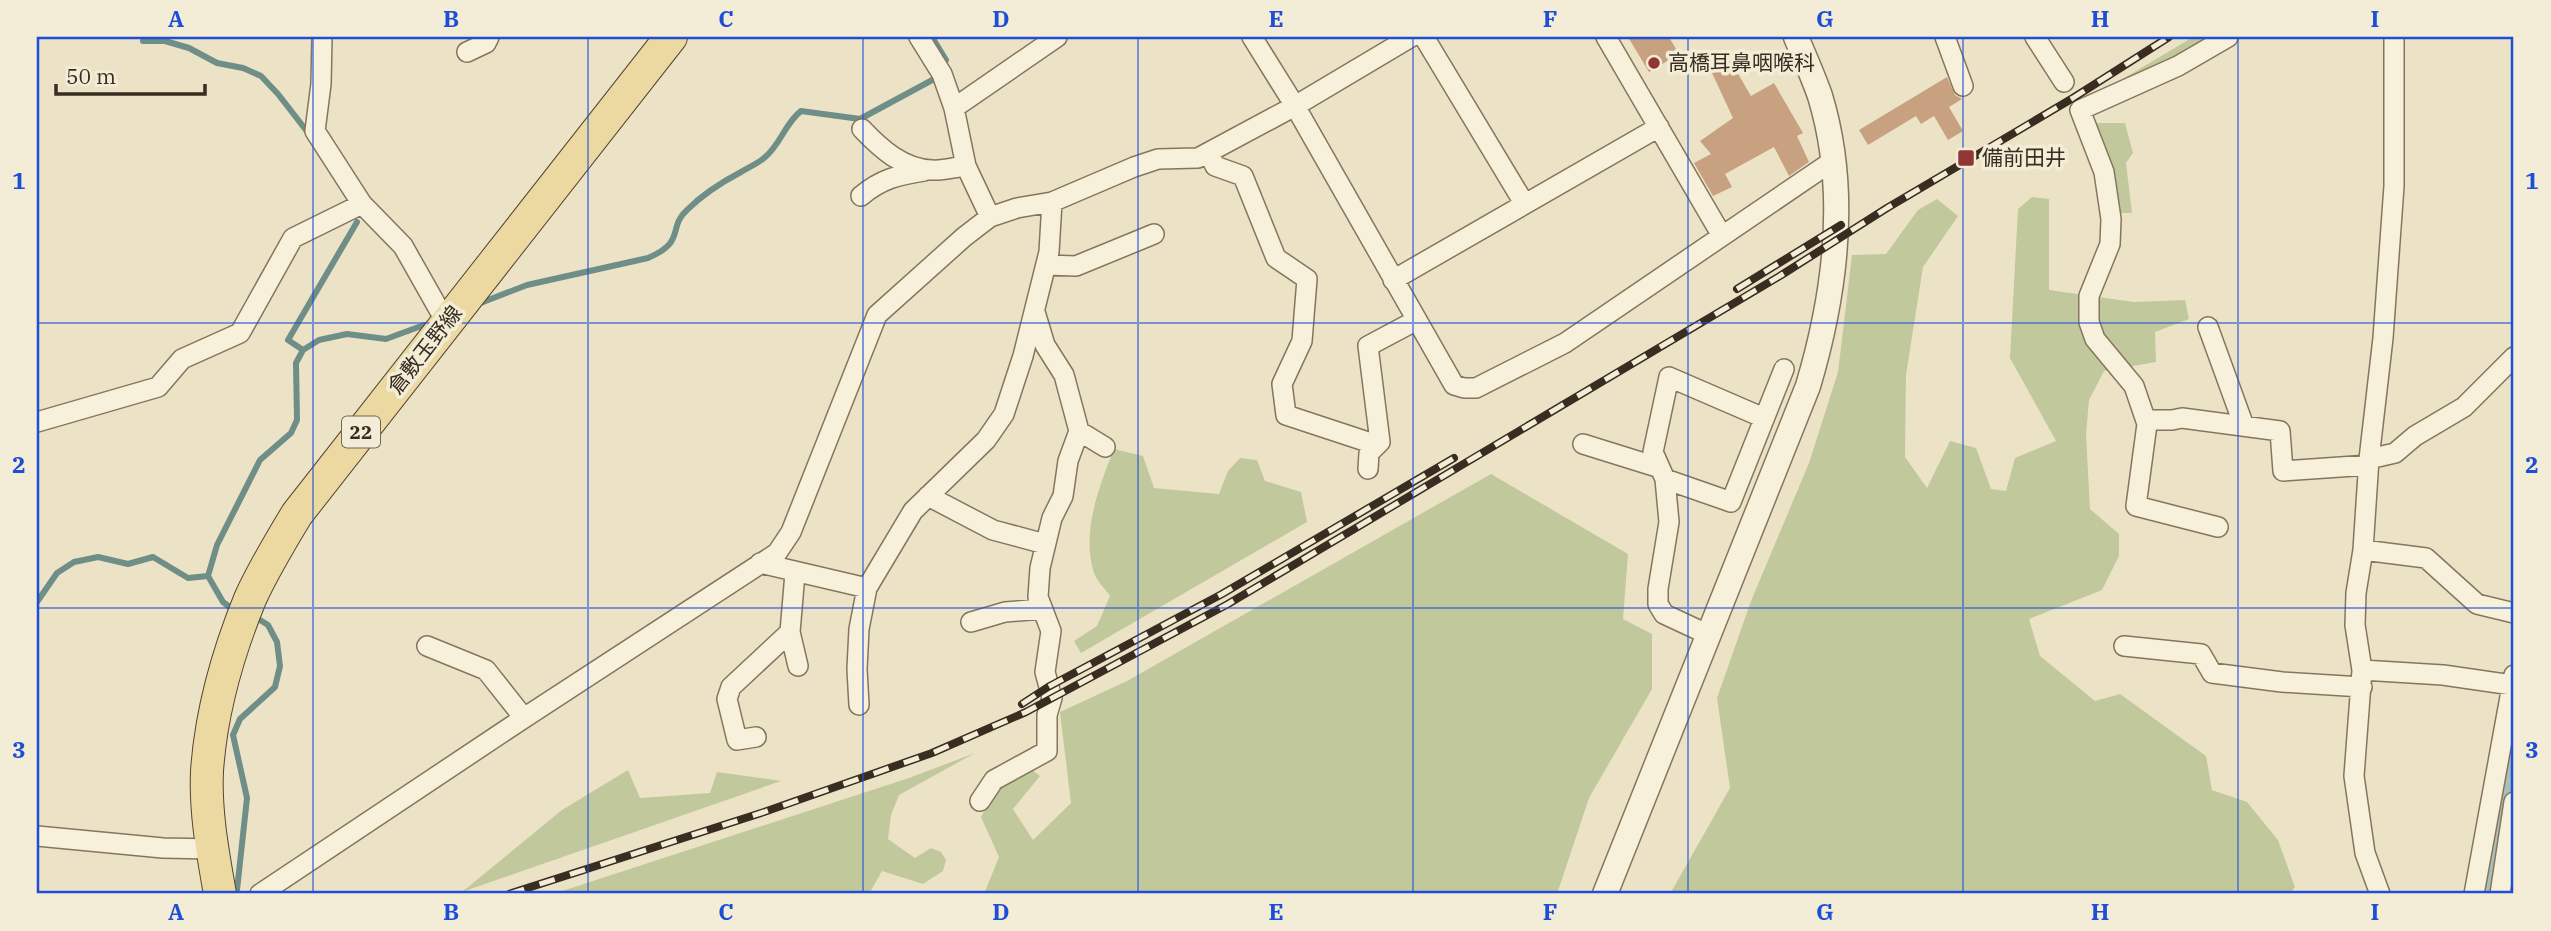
<svg xmlns="http://www.w3.org/2000/svg" width="2551" height="931" font-family="'IBM Plex Serif','Noto Sans JP',serif">
<style>
.green{fill:#c1c99c}
.lines{fill:none;stroke-linecap:round;stroke-linejoin:round}
.stream{stroke:#6f8e88;stroke-width:6}
.river{stroke:#a8c0ba;stroke-width:35}
.building{fill:#c7a180}
.minor-casing{stroke:#86755e;stroke-width:22}
.tertiary-casing{stroke:#86755e;stroke-width:27}
.primary-casing{stroke:#544432;stroke-width:34}
.minor{stroke:#f7f0da;stroke-width:19}
.tertiary{stroke:#f7f0da;stroke-width:24}
.primary{stroke:#ecd9a2;stroke-width:32}
.rail-casing{stroke:#382d20;stroke-width:8}
.rail{stroke:#f3edd7;stroke-width:5;stroke-dasharray:16;stroke-linecap:butt}
.grid{fill:none;stroke:#1d4ed8;stroke-width:2;stroke-opacity:0.55}
.poi-dot{fill:#913632;stroke:#f3edd7;stroke-width:2.5}
.labels{text-anchor:middle;stroke-width:7;stroke-linejoin:round;paint-order:stroke}
.shield{fill:#f3edd7;stroke:#706757;stroke-width:2}
.shield-label{font-size:19px;font-weight:bold;fill:#382d20}
.poi-label{font-size:21px;fill:#382d20;stroke:#f3edd7;text-anchor:start}
.street-label{font-size:21px;fill:#382d20;stroke:#f3edd7}
.neatline{fill:none;stroke:#1d4ed8;stroke-width:2.5}
.grid-label{font-size:23px;text-anchor:middle;font-weight:bold;fill:#1d4ed8}
</style>
<rect width="100%" height="100%" fill="#ece3c7"/>
<path class="green" d="M 2193,37 L 2219,37 L 2111,86 Z
M 2087,123 L 2125,123 L 2133,153 L 2126,163 L 2132,213 L 2116,213 Z
M 2032,197 L 2049,199 L 2049,290 L 2134,302 L 2185,300 L 2189,319 L 2155,332 L 2156,362 L 2104,371 L 2089,400 L 2086,434 L 2090,509 L 2119,534 L 2119,556 L 2102,590 L 2029,619 L 2040,656 L 2095,701 L 2120,694 L 2206,756 L 2212,790 L 2247,802 L 2278,840 L 2295,887 L 2289,894 L 1670,894 L 1730,788 L 1717,698 L 1751,601 L 1809,463 L 1838,372 L 1852,255 L 1886,254 L 1918,210 L 1937,199 L 1958,216 L 1923,267 L 1906,375 L 1905,457 L 1927,488 L 1950,441 L 1976,448 L 1991,489 L 2006,491 L 2015,458 L 2056,441 L 2010,358 L 2018,209 Z
M 1114,449 L 1143,456 L 1154,488 L 1219,494 L 1228,471 L 1240,458 L 1257,460 L 1265,481 L 1301,492 L 1307,522 L 1081,653 L 1074,641 L 1097,626 L 1110,596 C 1105,589 1097,581 1094,573 C 1081,532 1099,487 1114,449 Z
M 1491,474 L 1628,554 L 1623,619 L 1652,634 L 1652,689 L 1589,798 L 1557,894 L 984,894 L 999,857 L 981,817 L 997,788 L 1032,770 L 1040,776 L 1013,809 L 1033,840 L 1071,803 L 1060,712 L 1127,681 Z
M 975,753 L 899,795 L 891,815 L 888,839 L 915,858 L 931,848 L 941,852 L 946,860 L 943,871 L 923,884 L 882,871 L 869,894 L 553,894 L 909,778 Z
M 628,770 L 640,798 L 710,793 L 717,772 L 781,781 L 462,892 L 562,810 Z"/>
<g class="lines">
<path class="stream" d="M 932,37 L 946,60
M 143,41 L 165,41 L 189,48 L 217,63 L 243,68 L 261,76 L 278,94 L 309,134
M 478,304 L 527,285 L 648,258 C 687,241 667,228 687,210 C 702,195 722,182 741,172 C 749,167 757,164 764,158 C 780,146 785,123 801,111 L 860,119 L 936,78
M 303,350 L 288,340 L 357,222
M 208,576 L 223,602 L 231,608
M 37,602 L 57,573 L 74,562 L 98,557 L 128,564 L 153,557 L 188,578 L 208,576 L 217,545 L 260,460 L 291,433 L 297,420 L 296,363 L 303,350 L 319,340 L 347,334 L 386,339 L 424,325
M 237,890 L 247,798 L 233,735 L 240,719 L 275,687 L 280,666 L 277,642 L 268,625 L 260,620"/>
<path class="river" d="M 2487,894 L 2514,730"/>
</g>
<path class="building" d="M 1628,37 L 1669,37 L 1679,54 L 1649,72 Z
M 1730,60 L 1751,96 L 1774,83 L 1803,133 L 1797,136 L 1809,162 L 1789,176 L 1774,147 L 1725,174 L 1732,187 L 1713,196 L 1694,163 L 1711,154 L 1700,141 L 1733,118 L 1712,73 Z
M 1947,77 L 1955,95 L 1962,99 L 1949,107 L 1963,131 L 1948,140 L 1934,116 L 1921,124 L 1916,116 L 1868,145 L 1859,130 Z"/>
<g class="lines">
<defs>
<path id="minor" d="M 322,37 L 321,84 L 315,131 L 362,204 L 403,246 L 446,322
M 919,37 L 942,74 L 954,108 L 966,166 L 990,217
M 1252,37 L 1295,106 L 1454,385 L 1464,388 L 1476,388 L 1565,343 L 1834,160
M 1424,37 L 1524,203
M 1606,37 L 1722,236
M 1945,37 L 1963,86
M 2035,37 L 2064,82
M 467,52 L 486,43 L 489,37
M 954,108 L 1057,37
M 862,129 C 881,149 903,169 932,170 C 943,171 955,167 966,166
M 1209,153 L 1215,166 L 1243,176 L 1276,258 L 1307,279 L 1302,341 L 1282,384 L 1286,415 L 1377,445
M 861,196 C 881,179 898,175 924,171
M 1046,265 L 1076,266 L 1154,234
M 1393,280 L 1659,127
M 2208,327 L 2244,426
M 2146,420 L 2172,420 L 2182,418 L 2280,431 L 2283,471 L 2369,465
M 37,422 L 158,387 L 182,359 L 240,333 L 293,238 L 362,204
M 1079,431 L 1105,447
M 1583,444 L 1660,468
M 2369,459 L 2395,453 L 2415,436 L 2464,407 L 2514,357
M 1368,469 L 1369,453 L 1380,442 L 1368,346 L 1415,321
M 1665,479 L 1731,502 L 1784,369
M 928,496 L 993,530 L 1045,544
M 2218,527 L 2136,506 L 2147,424 L 2134,386 L 2095,339 L 2089,322 L 2089,296 L 2110,244 L 2111,219 L 2104,172 L 2080,110 L 2178,66 L 2228,37
M 2363,550 L 2426,558 L 2477,604 L 2514,613
M 760,563 L 867,588
M 795,573 L 790,632 L 798,666
M 971,622 L 1005,612 L 1042,609
M 1709,635 L 1664,614 L 1658,604 L 1658,589 L 1669,522 L 1665,479 L 1653,452 L 1669,377 L 1764,418
M 427,646 L 486,670 L 524,718
M 2124,646 L 2201,654 L 2212,673 L 2282,682 L 2362,687
M 2362,670 L 2443,675 L 2512,685
M 859,705 L 857,669 L 859,629 L 867,588 L 913,511 L 986,440 L 1004,414 L 1023,356 L 1049,252 L 1052,202
M 756,737 L 737,740 L 727,699 L 731,687 L 790,632
M 980,801 L 994,780 L 1047,751 L 1047,715 L 1052,698 L 1045,672 L 1051,631 L 1038,597 L 1040,568 L 1052,518 L 1063,496 L 1068,461 L 1079,431 L 1064,375 L 1045,345 L 1035,312
M 37,836 L 163,848 L 212,849
M 260,894 L 524,718 L 777,553 L 791,532 L 877,315 L 964,237 L 990,217 L 1017,208 L 1052,202 L 1134,167 L 1158,159 L 1198,158 L 1295,106 L 1411,37
M 2380,894 L 2365,853 L 2354,776 L 2362,670 L 2355,625 L 2356,593 L 2363,550 L 2369,459 L 2383,338 L 2394,186 L 2394,37
M 2474,894 L 2514,675
M 2500,894 L 2514,802"/>
<path id="tertiary" d="M 1605,894 L 1808,386 C 1836,292 1849,191 1820,96 C 1813,76 1804,56 1796,37"/>
<path id="primary" d="M 220,894 C 213,854 205,812 207,771 C 211,713 228,653 250,599 C 263,570 280,542 297,514 L 671,37"/>
</defs>
<use href="#minor" class="minor-casing"/>
<use href="#tertiary" class="tertiary-casing"/>
<use href="#primary" class="primary-casing"/>
<use href="#minor" class="minor"/>
<use href="#tertiary" class="tertiary"/>
<use href="#primary" class="primary"/>
<defs>
<path id="rail" d="M 1737,289 L 1841,225
M 1022,704 L 1048,687 L 1222,594 L 1454,458
M 509,894 L 764,812 L 932,753 L 1026,712 L 1228,604 L 1783,274 L 1887,208 L 2073,98 L 2169,37"/>
</defs>
<use href="#rail" class="rail-casing"/>
<use href="#rail" class="rail"/>
</g>
<path class="grid" d="M 313,37 L 313,894M 588,37 L 588,894M 863,37 L 863,894M 1138,37 L 1138,894M 1413,37 L 1413,894M 1688,37 L 1688,894M 1963,37 L 1963,894M 2238,37 L 2238,894M 37,323 L 2514,323M 37,608 L 2514,608"/>
<g class="poi-dot">
<circle cx="1654" cy="63" r="7"/>
<rect x="1957" y="149" width="18" height="18" rx="3.5"/>
</g>
<g class="labels">
<rect class="shield" x="342" y="416.5" width="38" height="31" rx="5"/>
<g class="shield-label">
<text x="361" y="439">22</text>
</g>
<g class="poi-label">
<text x="1668" y="70">高橋耳鼻咽喉科</text>
<text x="1982" y="165">備前田井</text>
</g>
<g class="street-label">
<text transform="translate(425 350) rotate(-52)" y="7">倉敷玉野線</text>
</g>
</g>
<rect width="2551" height="931" fill="none" stroke="#f3edd7" stroke-width="77"/>
<path d="M56 84v10h149v-10" fill="none" stroke="#382d20" stroke-width="3.5"/>
<text x="66" y="84" font-size="21" fill="#382d20" stroke="#f3edd7" stroke-width="5" paint-order="stroke">50 m</text>
<rect x="38" y="38" width="2474" height="854" class="neatline"/>
<g class="grid-label">
<text x="176" y="27">A</text>
<text x="451" y="27">B</text>
<text x="726" y="27">C</text>
<text x="1001" y="27">D</text>
<text x="1276" y="27">E</text>
<text x="1550" y="27">F</text>
<text x="1825" y="27">G</text>
<text x="2100" y="27">H</text>
<text x="2375" y="27">I</text>
<text x="19" y="189">1</text>
<text x="2532" y="189">1</text>
<text x="19" y="473">2</text>
<text x="2532" y="473">2</text>
<text x="19" y="758">3</text>
<text x="2532" y="758">3</text>
<text x="176" y="920">A</text>
<text x="451" y="920">B</text>
<text x="726" y="920">C</text>
<text x="1001" y="920">D</text>
<text x="1276" y="920">E</text>
<text x="1550" y="920">F</text>
<text x="1825" y="920">G</text>
<text x="2100" y="920">H</text>
<text x="2375" y="920">I</text>
</g>
</svg>
